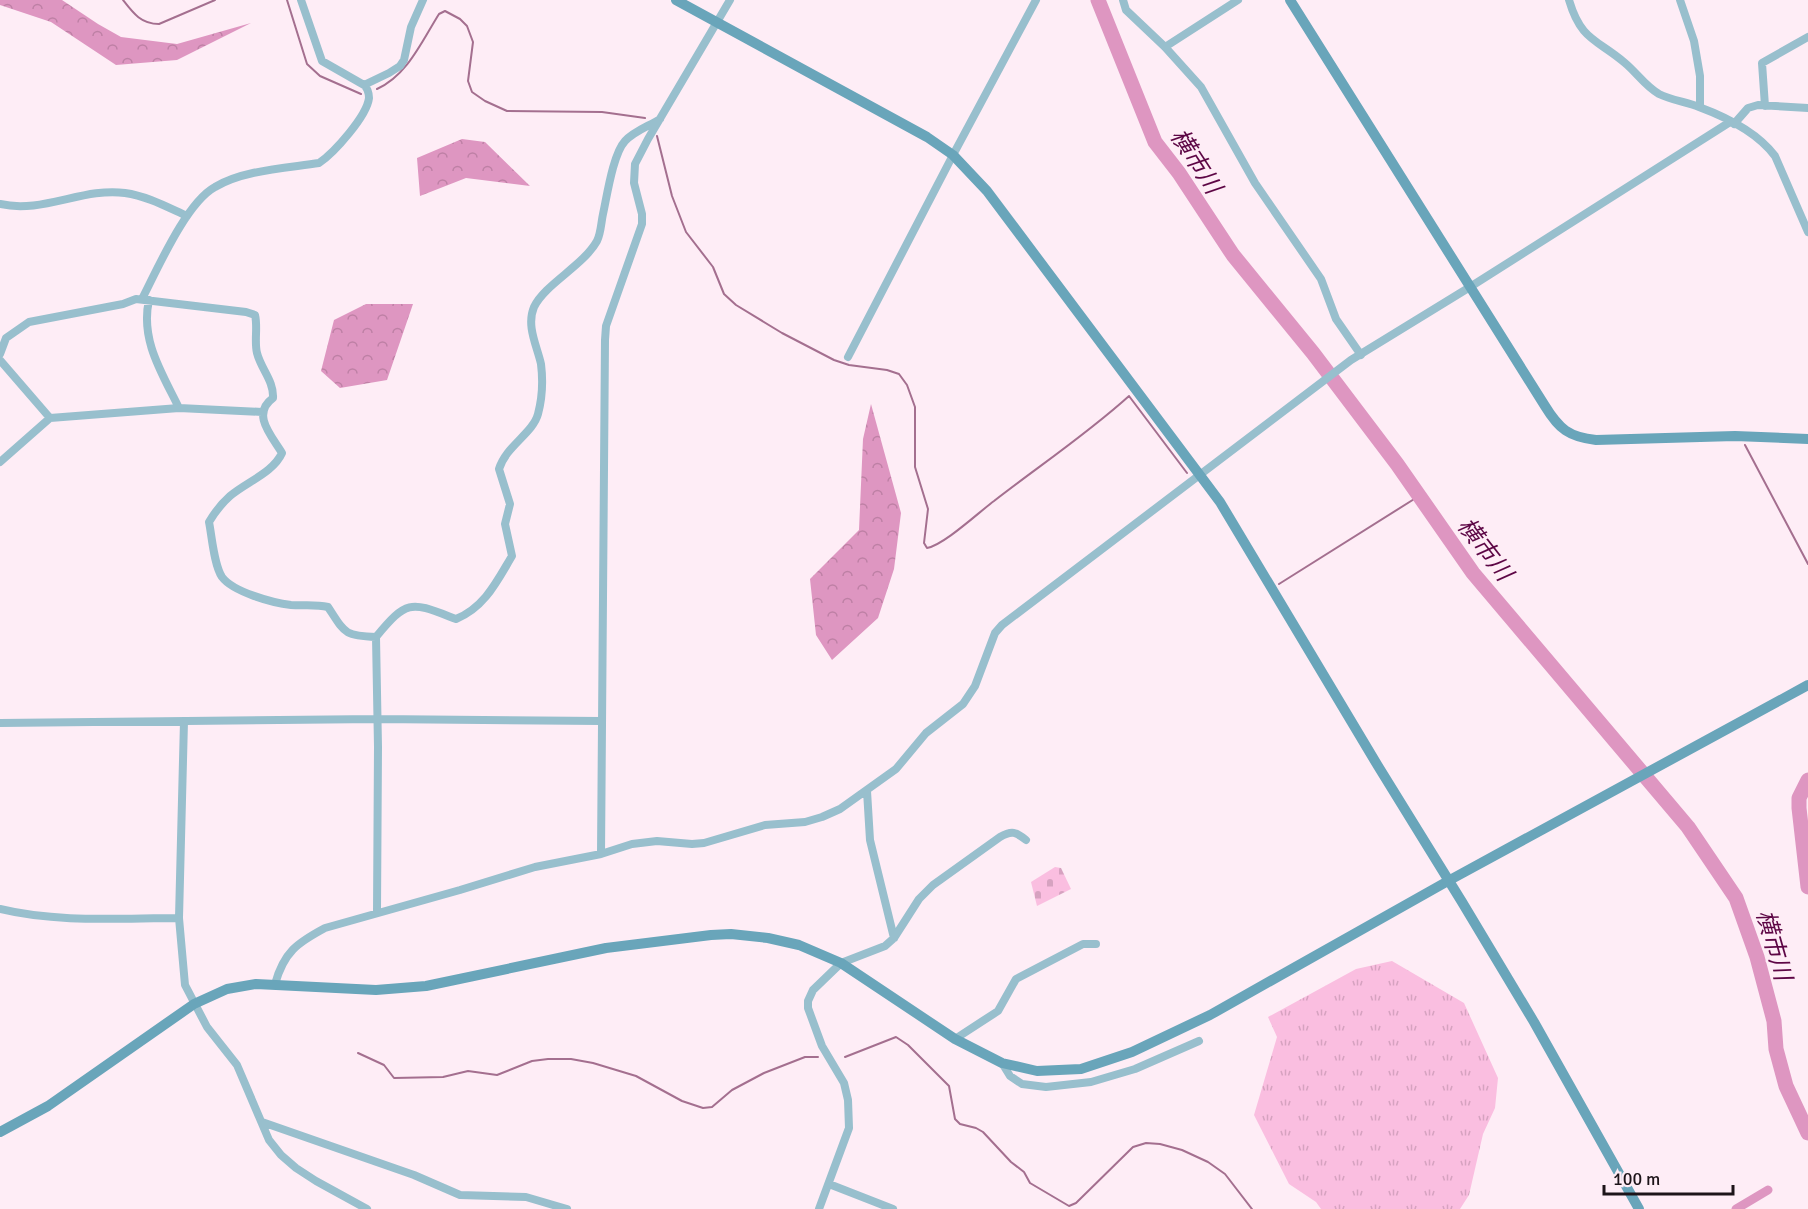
<svg xmlns="http://www.w3.org/2000/svg" width="1808" height="1209" font-family="Signika,'Noto Sans JP',sans-serif">
<style>
.grass{fill:url(#grass-tufts)}
.forest{fill:url(#forest-crowns)}
.cemetery{fill:url(#cemetery-stones)}
.lines{fill:none;stroke-linecap:round;stroke-linejoin:round}
.stream{stroke:#a46f8f;stroke-width:2}
.canal{stroke:#de96c1;stroke-width:9}
.river{stroke:#de96c1;stroke-width:15}
.street{stroke:#98bfcd;stroke-width:8}
.secondary{stroke:#69a5ba;stroke-width:10}
.labels{text-anchor:middle;stroke-width:4.5;stroke-linejoin:round;paint-order:stroke}
.water-label{font-size:24px;font-style:italic;fill:#5d0645;stroke:#feedf6}
</style>
<defs>
<pattern id="grass-tufts" width="24" height="20" patternUnits="userSpaceOnUse" patternTransform="scale(1.5)"><rect width="24" height="20" fill="#fabee0"/><path d="M3 7l-1-3M5 7V3M7 7l1-3M15 17l-1-3M17 17v-4M19 17l1-3" fill="none" stroke="#d6a2c0"/></pattern>
<pattern id="forest-crowns" width="20" height="18" patternUnits="userSpaceOnUse" patternTransform="scale(1.5)"><rect width="20" height="18" fill="#de96c1"/><path d="M2 6a3 3 0 1 1 6 0M12 15a3 3 0 1 1 6 0" fill="none" stroke="#be80a5"/></pattern>
<pattern id="cemetery-stones" width="16" height="16" patternUnits="userSpaceOnUse" patternTransform="scale(1.5)"><rect width="16" height="16" fill="#fabee0"/><path d="M2 7V4a2 2 0 0 1 4 0v3zM10 15v-3a2 2 0 0 1 4 0v3z" fill="#d6a2c0"/></pattern>
</defs>
<rect width="100%" height="100%" fill="#feedf6"/>
<path class="grass" d="M 1392,961 L 1464,1003 L 1498,1078 L 1495,1108 L 1483,1134 L 1469,1195 L 1460,1209 L 1321,1209 L 1316,1202 L 1289,1184 L 1254,1115 L 1277,1037 L 1268,1017 L 1356,969 Z"/>
<path class="forest" d="M 0,0 L 62,0 L 98,24 L 121,37 L 177,44 L 251,23 L 177,60 L 116,65 L 51,22 L 0,5 Z
M 462,139 L 485,142 L 530,186 L 466,178 L 420,196 L 417,158 Z
M 366,304 L 413,304 L 387,380 L 340,388 L 321,371 L 334,320 Z
M 871,404 L 901,513 L 894,569 L 878,618 L 832,660 L 816,635 L 810,579 L 859,530 L 863,439 Z"/>
<path class="cemetery" d="M 1055,867 L 1061,868 L 1071,889 L 1037,906 L 1031,882 Z"/>
<g class="lines">
<path class="stream" d="M 123,0 C 133,13 141,24 159,24 L 215,0
M 287,0 L 307,64 L 320,76 L 361,94
M 377,89 C 407,76 422,41 439,14 L 445,11 L 460,19 L 467,26 L 473,42 L 468,81 L 472,92 L 485,101 L 507,111 L 602,112 L 645,118
M 657,136 L 672,196 L 686,232 L 713,267 L 724,294 L 736,305 L 782,333 L 834,360 L 849,365 L 887,370 L 899,374 L 907,385 L 915,407 L 915,467 L 928,509 L 924,543 L 927,548 C 944,545 979,512 994,501 C 1039,466 1087,434 1129,396 L 1187,473
M 1745,445 L 1808,564
M 1279,584 L 1419,496
M 358,1053 L 384,1065 L 394,1078 L 443,1077 L 468,1071 L 497,1075 L 532,1061 L 548,1059 L 571,1059 L 593,1063 L 636,1076 L 682,1101 L 703,1108 L 712,1107 L 732,1090 L 764,1073 L 805,1057 L 818,1057
M 845,1057 L 896,1037 L 908,1045 L 949,1086 L 955,1119 L 960,1124 L 976,1128 L 983,1132 L 1011,1162 L 1024,1172 L 1030,1183 L 1069,1206 L 1076,1203 L 1133,1147 L 1146,1143 L 1160,1144 L 1182,1150 L 1208,1162 L 1225,1174 L 1252,1209"/>
<path class="canal" d="M 1736,1209 L 1768,1190"/>
<path class="river" d="M 1098,0 L 1155,142 L 1179,173 L 1233,255 L 1313,353 L 1397,464 L 1473,573 L 1688,827 L 1736,898 L 1757,957 L 1774,1021 L 1776,1049 L 1786,1086 L 1808,1133
M 1808,780 L 1799,798 L 1799,808 L 1808,887"/>
<path class="street" d="M 1123,0 L 1126,10 L 1165,47 L 1201,87 L 1255,183 L 1321,279 L 1336,319 L 1361,355
M 1569,0 C 1581,41 1597,39 1625,63 C 1637,73 1645,86 1659,94 C 1671,100 1686,102 1699,107 C 1726,117 1757,132 1775,156 L 1808,232
M 1680,0 L 1694,41 L 1700,76 L 1700,107
M 1165,47 L 1238,0
M 364,85 L 389,73 L 400,66 L 404,60 L 411,27 L 423,0
M 1765,106 L 1762,63 L 1808,37
M 1734,124 L 1748,108 L 1758,105 L 1808,108
M 0,204 C 42,214 84,187 125,193 C 147,196 167,207 187,216
M 142,299 C 158,268 186,203 215,187 C 243,170 287,168 319,163 C 334,153 367,116 369,98 C 369,92 367,88 364,85 L 322,61 L 301,0
M 149,300 C 140,340 162,373 179,408
M 0,354 L 6,338 L 29,322 L 123,304 L 136,299 L 246,312 L 255,315 C 258,327 254,341 257,353 C 261,369 274,381 273,398 C 251,414 271,435 282,453 C 273,473 246,482 230,496 C 222,503 215,512 209,522 C 212,537 214,565 222,577 C 233,592 273,603 291,605 C 304,606 315,604 328,607 C 345,633 344,636 376,637
M 848,357 L 953,155 L 1036,0
M 0,360 L 50,418
M 0,462 L 50,418 L 179,408 L 262,412
M 184,721 L 179,918 L 185,985 L 207,1027 L 237,1065 L 269,1140 L 281,1155 L 296,1168 L 316,1181 L 367,1209
M 0,723 L 377,719 L 601,721
M 867,791 L 870,840 L 894,938
M 601,854 L 605,340 L 606,326 L 642,224 L 642,214 L 634,183 L 635,164 L 648,139 L 730,0
M 0,909 C 57,923 120,918 179,918
M 377,912 L 378,747 L 376,637 C 408,598 411,602 456,619 C 485,607 497,581 512,556 L 505,524 L 510,504 L 499,469 C 506,446 533,433 538,414 C 542,399 543,380 541,364 C 537,346 526,326 534,307 C 545,284 583,266 597,241 C 601,233 601,223 603,214 C 607,196 613,154 625,141 C 634,131 649,126 660,119
M 275,984 C 284,952 297,943 325,928 L 460,890 L 535,867 L 601,854 L 632,844 L 657,841 L 692,844 L 704,843 L 765,825 L 805,822 L 822,817 L 840,809 L 896,769 L 926,733 L 963,704 L 975,686 L 995,633 L 1002,625 L 1351,360 L 1470,287 L 1730,122
M 955,1039 L 998,1011 L 1016,979 L 1083,944 L 1096,944
M 1002,1063 L 1010,1076 L 1022,1084 L 1046,1087 L 1091,1082 L 1135,1069 L 1199,1041
M 262,1122 L 414,1175 L 460,1195 L 526,1197 L 567,1209
M 829,1184 L 893,1209
M 819,1209 L 849,1128 L 848,1100 L 844,1083 L 822,1046 L 808,1008 L 808,1001 L 813,990 L 841,963 L 885,946 L 894,938 L 919,899 L 933,885 L 1000,837 C 1012,830 1016,832 1026,840"/>
<path class="secondary" d="M 676,0 L 927,137 L 953,155 L 987,191 L 1220,502 L 1378,766 L 1462,902 L 1534,1022 L 1639,1209
M 1290,0 L 1545,406 C 1559,429 1569,437 1596,440 L 1735,436 L 1808,439
M 0,1132 L 48,1106 L 194,1004 L 227,989 L 256,984 L 376,990 L 426,986 L 606,948 L 711,935 L 731,934 L 768,938 L 799,945 L 841,963 L 955,1039 L 1002,1063 L 1037,1071 L 1081,1069 L 1132,1052 L 1210,1015 L 1448,881 L 1808,685"/>
</g>
<g class="labels">
<g class="water-label">
<text transform="translate(1196 161) rotate(57)" y="8">横市川</text>
<text transform="translate(1485 549) rotate(52)" y="8">横市川</text>
<text transform="translate(1774 945) rotate(74)" y="8">横市川</text>
</g>
</g>
<path d="M1604 1185v9h129v-9" fill="none" stroke="#1d1419" stroke-width="3"/>
<text x="1613" y="1185" font-size="18" fill="#1d1419" stroke="#feedf6" stroke-width="4.5" paint-order="stroke">100 m</text>
</svg>
